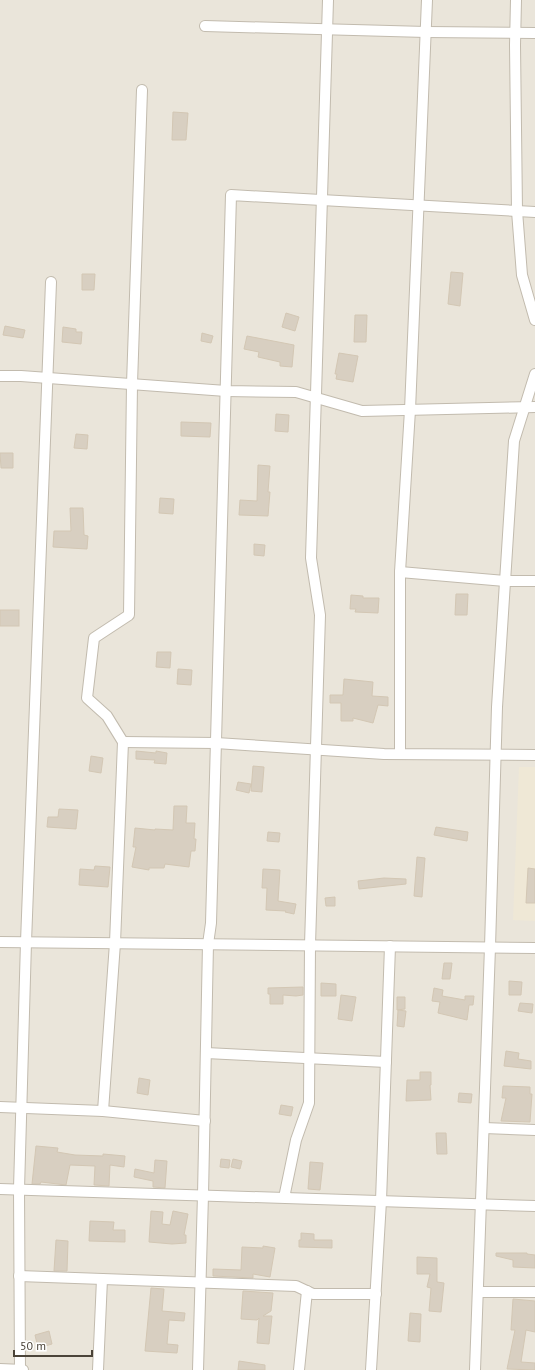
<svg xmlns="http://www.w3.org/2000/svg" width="535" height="1370" font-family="'PT Sans',sans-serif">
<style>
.residential{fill:#eae5da}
.education{fill:#efe8d6}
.building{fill:#d8cfc1;stroke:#d3c7b4}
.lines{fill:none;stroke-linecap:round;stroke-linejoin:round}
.minor-casing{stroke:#c2bbae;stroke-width:12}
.minor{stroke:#fff;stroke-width:10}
</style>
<rect width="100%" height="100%" fill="#f6f3ec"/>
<rect class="residential" x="0" y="0" width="535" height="1370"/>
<polygon class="education" points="519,767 535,767 535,921 513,920"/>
<g class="building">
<polygon points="173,112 188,113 186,140 172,140"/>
<polygon points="451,272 463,273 460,306 448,304"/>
<polygon points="82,274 95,274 94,290 82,290"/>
<polygon points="286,313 299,317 295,331 282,327"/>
<polygon points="355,315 367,315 366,342 354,342"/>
<polygon points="5,326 25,330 23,338 3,335"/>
<polygon points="63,327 76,329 76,332 82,332 81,344 62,342"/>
<polygon points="202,333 213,336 211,343 201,341"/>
<polygon points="247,336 294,345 292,367 280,366 280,362 258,357 259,352 244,349"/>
<polygon points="339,353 358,356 353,382 336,379 337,374 335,374"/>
<polygon points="276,414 289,415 288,432 275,431"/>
<polygon points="181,422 211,423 210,437 181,436"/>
<polygon points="76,434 88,435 87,449 74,448"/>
<polygon points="0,453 13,453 13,468 1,468"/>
<polygon points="258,465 270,466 268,492 270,492 268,516 239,515 240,500 257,501"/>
<polygon points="160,498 174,499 173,514 159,513"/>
<polygon points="70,508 83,508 84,535 88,536 87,549 53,547 54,531 71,531"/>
<polygon points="254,544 265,545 264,556 254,555"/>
<polygon points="456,594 468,594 467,615 455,615"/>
<polygon points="351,595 363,596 363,598 379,598 378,613 355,612 356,609 350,609"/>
<rect x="0" y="610" width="19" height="16"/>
<polygon points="157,652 171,652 170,668 156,667"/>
<polygon points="178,669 192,670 191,685 177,684"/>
<polygon points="344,679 373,682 372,696 388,697 388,706 378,705 373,723 353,718 353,721 341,721 341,703 330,703 330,695 343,695"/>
<polygon points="136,751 156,753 156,751 167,753 166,764 154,763 155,760 136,759"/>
<polygon points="91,756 103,758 101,773 89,771"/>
<polygon points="253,766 264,767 262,792 251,791"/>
<polygon points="238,782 251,784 249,793 236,790"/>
<polygon points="174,806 187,806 186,823 195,823 194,839 196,839 195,851 191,851 189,867 165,864 164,868 149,868 149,870 132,867 136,847 133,847 135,828 155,830 155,829 173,830"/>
<polygon points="59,809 78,810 76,829 47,827 48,817 58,817"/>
<polygon points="436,827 468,832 467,841 434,835"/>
<polygon points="268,832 280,833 279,842 267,841"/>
<polygon points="417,857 425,858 422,897 414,896"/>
<polygon points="95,866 110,867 108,887 79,885 80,869 94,870"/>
<polygon points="528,868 535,869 535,903 526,903"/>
<polygon points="263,869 280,870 278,901 296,904 294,914 285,912 286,911 266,910 267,888 262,888"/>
<polygon points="384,878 406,879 406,884 359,889 358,881"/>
<polygon points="335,897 335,906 326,906 325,898"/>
<polygon points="444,963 452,963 450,979 442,979"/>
<polygon points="509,981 522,982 521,995 509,995"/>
<polygon points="321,983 336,984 336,996 321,996"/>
<polygon points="303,987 303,995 296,996 283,995 283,1004 270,1004 270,994 268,994 268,988"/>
<polygon points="434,988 443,990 442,996 465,1000 465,996 474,996 473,1005 469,1005 467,1020 438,1013 440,1002 432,1001"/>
<polygon points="341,995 356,997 352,1021 338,1019"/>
<polygon points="397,997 405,997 405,1009 397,1010"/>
<polygon points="520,1003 533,1004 532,1013 518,1011"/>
<polygon points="398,1010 406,1011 404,1027 397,1026"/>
<polygon points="506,1051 519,1053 518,1059 531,1061 531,1069 504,1066"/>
<polygon points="420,1072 431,1072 431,1085 430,1085 431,1100 406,1101 407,1080 420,1080"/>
<polygon points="139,1078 150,1080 148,1095 137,1093"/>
<polygon points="503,1086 530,1087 530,1094 532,1094 530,1122 501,1121 506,1098 502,1098"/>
<polygon points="459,1093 472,1094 471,1103 458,1102"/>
<polygon points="281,1105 293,1107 291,1116 279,1114"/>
<polygon points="436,1133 446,1133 447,1154 437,1154"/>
<polygon points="36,1146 58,1148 57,1152 75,1155 103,1156 103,1154 125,1156 124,1167 110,1165 109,1186 94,1185 95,1166 70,1165 66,1185 41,1182 40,1184 32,1184"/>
<polygon points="221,1159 230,1160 229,1168 220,1167"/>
<polygon points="233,1159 242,1161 240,1169 231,1167"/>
<polygon points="155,1160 167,1161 165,1188 153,1187 153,1181 134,1177 135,1169 154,1173"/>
<polygon points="310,1162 323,1163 320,1190 308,1189"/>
<polygon points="151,1211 163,1212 162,1224 170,1225 173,1211 188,1214 184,1235 186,1235 186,1243 172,1244 149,1242"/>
<polygon points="90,1221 114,1222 113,1230 125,1230 125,1242 89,1241"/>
<polygon points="301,1233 314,1234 314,1240 332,1240 332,1248 299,1247 299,1240 301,1240"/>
<polygon points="56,1240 68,1241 67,1271 54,1271"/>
<polygon points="263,1246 275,1248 270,1277 253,1274 253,1278 213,1276 213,1269 241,1270 242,1247 263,1248"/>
<polygon points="496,1253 527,1253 527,1254 535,1255 535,1268 513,1267 513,1260 496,1256"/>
<polygon points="417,1257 437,1258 437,1282 444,1283 441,1312 429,1311 431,1288 427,1287 430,1274 417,1274"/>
<polygon points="151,1288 164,1289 162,1311 185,1313 184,1321 169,1320 167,1344 178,1345 177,1353 145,1351"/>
<polygon points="243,1291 273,1293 271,1311 263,1316 272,1316 269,1344 257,1343 259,1318 257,1320 241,1319"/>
<polygon points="513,1299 535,1301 535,1332 526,1330 521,1362 535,1363 535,1370 507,1369 515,1330 511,1330"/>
<polygon points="410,1313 421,1314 420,1342 408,1341"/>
<polygon points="49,1331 52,1344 38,1348 35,1335"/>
<polygon points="239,1361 265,1365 265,1370 238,1370"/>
</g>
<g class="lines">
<g class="minor-casing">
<g id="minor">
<polyline points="516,0 515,45 517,211 522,275 535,320"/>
<polyline points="205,26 426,32 535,33"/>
<polyline points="0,376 21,376 226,391 296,392 362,411 535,407"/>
<polyline points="400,572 505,581 535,581"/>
<polyline points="123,742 216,743 384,754 535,755"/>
<polyline points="400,754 400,572 410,410 427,0"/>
<polyline points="0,942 535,948"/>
<polyline points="206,1053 386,1062"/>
<polyline points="0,1107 103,1111 205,1121"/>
<polyline points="103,1111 115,943 123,742 107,716 87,698 94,638 129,615 132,384 142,90"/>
<polyline points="484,1128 535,1130"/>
<polyline points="0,1189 535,1206"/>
<polyline points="287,1198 285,1193 296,1140 309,1103 310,945 320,615 311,558 328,0"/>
<polyline points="19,1276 296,1286 313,1294 376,1294"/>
<polyline points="478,1292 535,1292"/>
<polyline points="0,1369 23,1370"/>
<polyline points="20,1370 19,1189 26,942 51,282"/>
<polyline points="98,1370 102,1279"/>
<polyline points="198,1370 203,1195 208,944 211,923 231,195 535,212"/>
<polyline points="299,1370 307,1291"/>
<polyline points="371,1370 381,1201 390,946"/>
<polyline points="475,1370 490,947 497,707 514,441 535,374"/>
</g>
</g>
<use href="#minor" class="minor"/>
</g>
<path d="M14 1350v6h78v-6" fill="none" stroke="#4b4439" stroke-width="2"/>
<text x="20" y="1350" font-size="12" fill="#4b4439" stroke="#ffffff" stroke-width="3" paint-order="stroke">50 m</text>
</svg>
